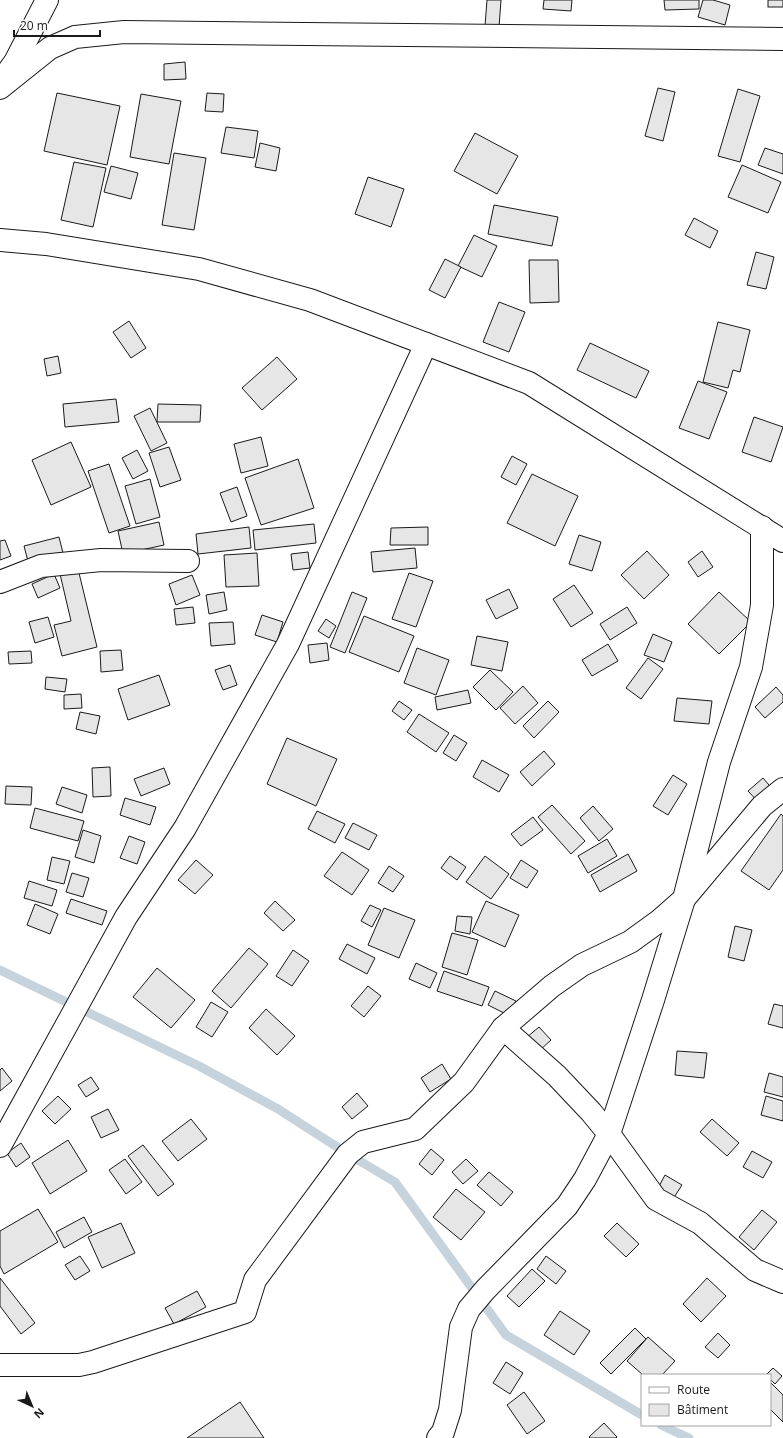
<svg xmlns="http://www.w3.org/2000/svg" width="783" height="1438" font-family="'Open Sans',sans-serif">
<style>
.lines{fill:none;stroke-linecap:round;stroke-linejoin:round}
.stream{stroke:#c6d2dc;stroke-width:9}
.building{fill:#e6e6e6;stroke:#1a1a1a}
.minor-casing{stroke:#1a1a1a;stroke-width:24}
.minor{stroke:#fff;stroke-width:22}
</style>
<rect width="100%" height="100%" fill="#fff"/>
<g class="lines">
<g class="stream">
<polyline points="0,970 199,1066 278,1109 348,1154 395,1182 506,1335 642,1415"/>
<polyline points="661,1425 689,1438"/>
</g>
</g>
<g class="building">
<polygon points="487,0 501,0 499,27 485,26"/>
<polygon points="544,0 572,0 571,11 543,9"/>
<polygon points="664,0 699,0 699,9 665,10"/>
<polygon points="703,0 713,0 730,5 725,25 698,17"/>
<rect x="768" y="0" width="15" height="7"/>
<polygon points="185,62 186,79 164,80 164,64"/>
<polygon points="658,88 675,92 663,141 645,136"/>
<polygon points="738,89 760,96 740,162 718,156"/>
<polygon points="57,93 120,106 107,165 44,151"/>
<polygon points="207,93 224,94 223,112 205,111"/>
<polygon points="141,94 181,101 169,164 130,157"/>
<polygon points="226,127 258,131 254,158 221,153"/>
<polygon points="475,133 518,156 497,194 454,171"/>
<polygon points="260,143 280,148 276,171 255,167"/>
<polygon points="765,148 783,154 783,174 758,165"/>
<polygon points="174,153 206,158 194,230 162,225"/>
<polygon points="74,162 106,168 93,227 61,220"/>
<polygon points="742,165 781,182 768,213 728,197"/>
<polygon points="111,166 138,173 131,199 104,192"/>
<polygon points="368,177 404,189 391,227 355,214"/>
<polygon points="494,205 558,217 552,246 488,234"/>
<polygon points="694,218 718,231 710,248 685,235"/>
<polygon points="474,235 497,246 482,277 458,266"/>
<polygon points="756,252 774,257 766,289 747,285"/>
<polygon points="445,259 461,267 445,298 429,290"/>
<polygon points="529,260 558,260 559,302 530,303"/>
<polygon points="499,302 525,312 509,352 483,342"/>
<polygon points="129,321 146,348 131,358 113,332"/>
<polygon points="718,322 750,330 740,372 733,370 728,388 703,382"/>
<polygon points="590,343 649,371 636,398 577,370"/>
<polygon points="58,356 61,373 47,376 44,359"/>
<polygon points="277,357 297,379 262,410 242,388"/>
<polygon points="698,381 727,392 709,439 679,428"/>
<polygon points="116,399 119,422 65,427 63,404"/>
<polygon points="158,404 201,405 200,422 157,422"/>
<polygon points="150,408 167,443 151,451 134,416"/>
<polygon points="754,417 783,427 771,462 742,452"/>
<polygon points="261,437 268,466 241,473 234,444"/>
<polygon points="71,442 91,487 51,505 32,460"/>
<polygon points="169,447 181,480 160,487 149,453"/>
<polygon points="137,450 148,471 133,479 122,458"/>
<polygon points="512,456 527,464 516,485 501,477"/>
<polygon points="298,459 314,508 261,525 245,478"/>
<polygon points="109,464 130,526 109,533 88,471"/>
<polygon points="532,474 578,496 555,546 507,523"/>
<polygon points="150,479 160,517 136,524 125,486"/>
<polygon points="237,487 247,516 231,522 220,493"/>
<polygon points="159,522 164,545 123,554 118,531"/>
<polygon points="314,524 316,543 255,550 253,530"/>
<polygon points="249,527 251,548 198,554 196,534"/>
<polygon points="428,527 428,545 390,545 391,528"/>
<polygon points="579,535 601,542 592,571 569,564"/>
<polygon points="59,537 64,557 29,565 24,546"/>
<polygon points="5,540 11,556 0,560 0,541"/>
<polygon points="415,548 417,568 373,572 371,552"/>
<polygon points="647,551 669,575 644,599 621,575"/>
<polygon points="702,551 713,567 698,577 688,562"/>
<polygon points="308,552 310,568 293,570 291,554"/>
<polygon points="257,553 259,586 226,587 224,555"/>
<polygon points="78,569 97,647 62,656 54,625 71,621 60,574"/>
<polygon points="409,573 433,581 416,627 392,619"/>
<polygon points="54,574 60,588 38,598 32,584"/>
<polygon points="192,575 200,595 176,605 169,584"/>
<polygon points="574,585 593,613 571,627 553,599"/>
<polygon points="509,589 518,608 496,619 486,600"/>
<polygon points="224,592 227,610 209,614 206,595"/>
<polygon points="352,592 367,598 345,653 330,647"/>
<polygon points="719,592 751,622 719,654 688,624"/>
<polygon points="193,607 195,623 176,625 174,609"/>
<polygon points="627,607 637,623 610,640 600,624"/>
<polygon points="262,615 283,622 277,642 255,635"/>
<polygon points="364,616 414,636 399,672 349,652"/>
<polygon points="48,617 54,637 35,643 29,622"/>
<polygon points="326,619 336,626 329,638 318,631"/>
<polygon points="233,622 235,644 211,646 209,623"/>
<polygon points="653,634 672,642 664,662 644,655"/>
<polygon points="477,636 508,642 502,671 471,665"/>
<polygon points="327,643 329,660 310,663 308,645"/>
<polygon points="608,644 618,661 592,676 582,660"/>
<polygon points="417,648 449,660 436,695 404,683"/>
<polygon points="121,650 123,670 101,672 100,651"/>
<polygon points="31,651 32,663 9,664 8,652"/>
<polygon points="648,658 663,669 641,699 626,688"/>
<polygon points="230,665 237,685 223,690 215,670"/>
<polygon points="490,670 513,692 496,710 473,687"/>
<polygon points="159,675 170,705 128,720 118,689"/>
<polygon points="46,677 67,679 65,692 45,689"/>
<polygon points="523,686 538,703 515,724 500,708"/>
<polygon points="776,687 783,695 783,702 765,718 755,707"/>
<polygon points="468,690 471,703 437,710 435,697"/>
<polygon points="81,694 82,708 64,709 64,695"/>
<polygon points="677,698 712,701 709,724 674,721"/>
<polygon points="399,701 412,710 404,720 392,711"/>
<polygon points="548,701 559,712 534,738 523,726"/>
<polygon points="80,712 100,716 96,734 76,729"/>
<polygon points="419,714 449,733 436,752 407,732"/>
<polygon points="454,735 467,743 456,761 443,753"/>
<polygon points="287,738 337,759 316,806 267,784"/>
<polygon points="544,751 555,764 532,786 520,772"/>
<polygon points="482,760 509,775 499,792 473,777"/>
<polygon points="110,767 111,796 93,797 92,768"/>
<polygon points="164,768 170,784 141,796 134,779"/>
<polygon points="673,775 687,784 668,815 653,806"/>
<polygon points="763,778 775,792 761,805 748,791"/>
<polygon points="6,786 32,787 31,805 5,804"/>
<polygon points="62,787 87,795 82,813 56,804"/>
<polygon points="125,798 156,807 150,825 120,815"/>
<polygon points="552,805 585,841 571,854 538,817"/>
<polygon points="593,806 613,829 599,841 580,818"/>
<polygon points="35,808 84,821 78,841 30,828"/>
<polygon points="317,811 345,824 335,843 308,829"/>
<polygon points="781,814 783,816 783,870 769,890 741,871"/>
<polygon points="533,817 543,830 521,846 511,834"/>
<polygon points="353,823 377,835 369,850 345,838"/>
<polygon points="83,830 101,836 94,863 75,857"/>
<polygon points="129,836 145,842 137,864 120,858"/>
<polygon points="607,839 617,856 588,873 578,856"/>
<polygon points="342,852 369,870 352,895 324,876"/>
<polygon points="628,854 637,871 600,892 591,875"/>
<polygon points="450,856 466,867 457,880 441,868"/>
<polygon points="485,856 509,874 491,899 466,882"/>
<polygon points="52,857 70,861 64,884 47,880"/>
<polygon points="196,860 213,875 195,894 178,880"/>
<polygon points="521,860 538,871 527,888 510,878"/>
<polygon points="389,866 404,876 393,892 378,883"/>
<polygon points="72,873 89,878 83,897 66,892"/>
<polygon points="29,881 57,890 52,906 24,898"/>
<polygon points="71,899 107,911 102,925 66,913"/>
<polygon points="275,901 295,920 283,931 264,913"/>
<polygon points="486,901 519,915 505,947 472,932"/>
<polygon points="35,904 58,914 50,934 27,925"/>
<polygon points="370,905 381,910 372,927 361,921"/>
<polygon points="384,908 415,920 399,958 368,945"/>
<polygon points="457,916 472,917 470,934 455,931"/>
<polygon points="735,926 752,930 744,961 728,957"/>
<polygon points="452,933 478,940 467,975 442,967"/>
<polygon points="347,944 375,958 367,974 339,959"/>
<polygon points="249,948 268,964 231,1008 212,991"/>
<polygon points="293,950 309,961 292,986 276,976"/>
<polygon points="416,963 437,973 430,988 409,979"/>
<polygon points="157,968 195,1000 171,1028 133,997"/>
<polygon points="444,971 489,987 482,1006 437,991"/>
<polygon points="368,986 381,996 364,1017 351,1006"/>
<polygon points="495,991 516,1001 508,1015 488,1005"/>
<polygon points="211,1002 228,1012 212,1037 196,1027"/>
<polygon points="774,1004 783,1006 783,1028 768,1024"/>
<polygon points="266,1009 295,1036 277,1055 249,1028"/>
<polygon points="539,1027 551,1040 538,1052 526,1038"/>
<polygon points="677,1051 707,1053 704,1078 675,1075"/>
<polygon points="442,1064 451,1079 430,1092 421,1078"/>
<polygon points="2,1068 12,1081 0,1091 0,1070"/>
<polygon points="769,1073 783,1077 783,1097 764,1092"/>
<polygon points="91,1077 99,1089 86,1097 78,1085"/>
<polygon points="357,1093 368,1106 352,1119 342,1107"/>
<polygon points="58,1096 71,1109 55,1124 42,1111"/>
<polygon points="766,1096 783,1101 783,1121 761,1115"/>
<polygon points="108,1109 119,1130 101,1138 91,1117"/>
<polygon points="191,1119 207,1139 178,1161 162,1141"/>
<polygon points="712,1119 739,1143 727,1156 700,1132"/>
<polygon points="68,1140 87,1171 50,1194 32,1163"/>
<polygon points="21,1143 30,1157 16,1167 7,1153"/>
<polygon points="143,1145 174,1184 158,1196 128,1156"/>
<polygon points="431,1149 444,1160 432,1175 419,1164"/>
<polygon points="752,1151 772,1162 763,1178 743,1167"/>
<polygon points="125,1159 142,1182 126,1194 109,1170"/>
<polygon points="466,1159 478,1171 463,1184 452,1172"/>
<polygon points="489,1172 513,1192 501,1206 477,1185"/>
<polygon points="665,1175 682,1185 673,1199 657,1190"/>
<polygon points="456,1189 485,1212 461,1240 433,1217"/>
<polygon points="38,1209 58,1242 4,1274 0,1266 0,1231"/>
<polygon points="762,1210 777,1222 754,1250 739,1237"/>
<polygon points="84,1217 92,1232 64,1248 56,1232"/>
<polygon points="121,1223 135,1253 102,1268 88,1237"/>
<polygon points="617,1223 639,1244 626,1257 604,1236"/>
<polygon points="80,1256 90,1271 75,1280 65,1265"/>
<polygon points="546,1256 566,1271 556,1284 537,1269"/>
<polygon points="532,1269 545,1281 519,1307 507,1296"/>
<polygon points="0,1278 35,1323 21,1334 0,1306"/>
<polygon points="707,1278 726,1296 701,1322 683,1304"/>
<polygon points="197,1291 206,1307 174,1324 165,1308"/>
<polygon points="560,1311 590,1331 574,1355 544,1335"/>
<polygon points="635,1328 646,1339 611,1374 600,1363"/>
<polygon points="718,1333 730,1345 718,1358 705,1347"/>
<polygon points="648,1337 675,1361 662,1375 643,1375 627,1361"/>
<polygon points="506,1362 523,1373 510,1394 493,1383"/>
<polygon points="773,1368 782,1376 775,1384 770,1379 770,1375 766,1375"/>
<polygon points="770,1382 783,1395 783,1422 770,1409"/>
<polygon points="524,1392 545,1421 527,1434 507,1405"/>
<polygon points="240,1402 264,1438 187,1438"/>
<polygon points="604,1423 617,1437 616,1438 590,1438 589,1437"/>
</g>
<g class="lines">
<g class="minor-casing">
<g id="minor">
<polyline points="5,76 15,62 47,0"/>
<polyline points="0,88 50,48 75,37 124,32 783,39"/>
<polyline points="0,240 46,244 199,269 310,300 529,383 783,541"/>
<polyline points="0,582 41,566 101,560 188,561"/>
<polyline points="503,1028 557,1076 591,1112 609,1134 656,1199 700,1223 755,1270 783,1282"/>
<polyline points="0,1146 126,917 185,828 288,644 426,344"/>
<polyline points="0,1365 79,1365 93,1362 245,1312 255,1280 348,1154 363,1142 415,1129 464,1082 503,1028 552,986 582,965 630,942 659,921 684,899 762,806 783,789"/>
<polyline points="438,1438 443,1432 450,1410 461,1327 469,1309 485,1290 567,1206 585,1179 609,1134 653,1000 684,899 719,762 751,667 762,605 762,527"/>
</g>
</g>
<use href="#minor" class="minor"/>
</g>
<rect x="641" y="1374" width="130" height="52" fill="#ffffff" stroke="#a3a3a3"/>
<rect x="649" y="1387" width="20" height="6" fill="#ffffff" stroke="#a3a3a3"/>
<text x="677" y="1394" font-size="12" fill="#1a1a1a">Route</text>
<rect x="649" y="1404" width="20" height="12" fill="#e6e6e6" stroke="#a3a3a3"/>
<text x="677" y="1414" font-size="12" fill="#1a1a1a">Bâtiment</text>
<g transform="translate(32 1406) rotate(136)" stroke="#ffffff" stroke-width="3" paint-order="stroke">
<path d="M0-3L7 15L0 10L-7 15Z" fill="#1a1a1a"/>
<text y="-6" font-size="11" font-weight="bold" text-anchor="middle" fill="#1a1a1a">N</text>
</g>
<path d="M14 30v6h86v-6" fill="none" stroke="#1a1a1a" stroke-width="2"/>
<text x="20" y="30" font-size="12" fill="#1a1a1a" stroke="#ffffff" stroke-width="3" paint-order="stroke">20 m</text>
</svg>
